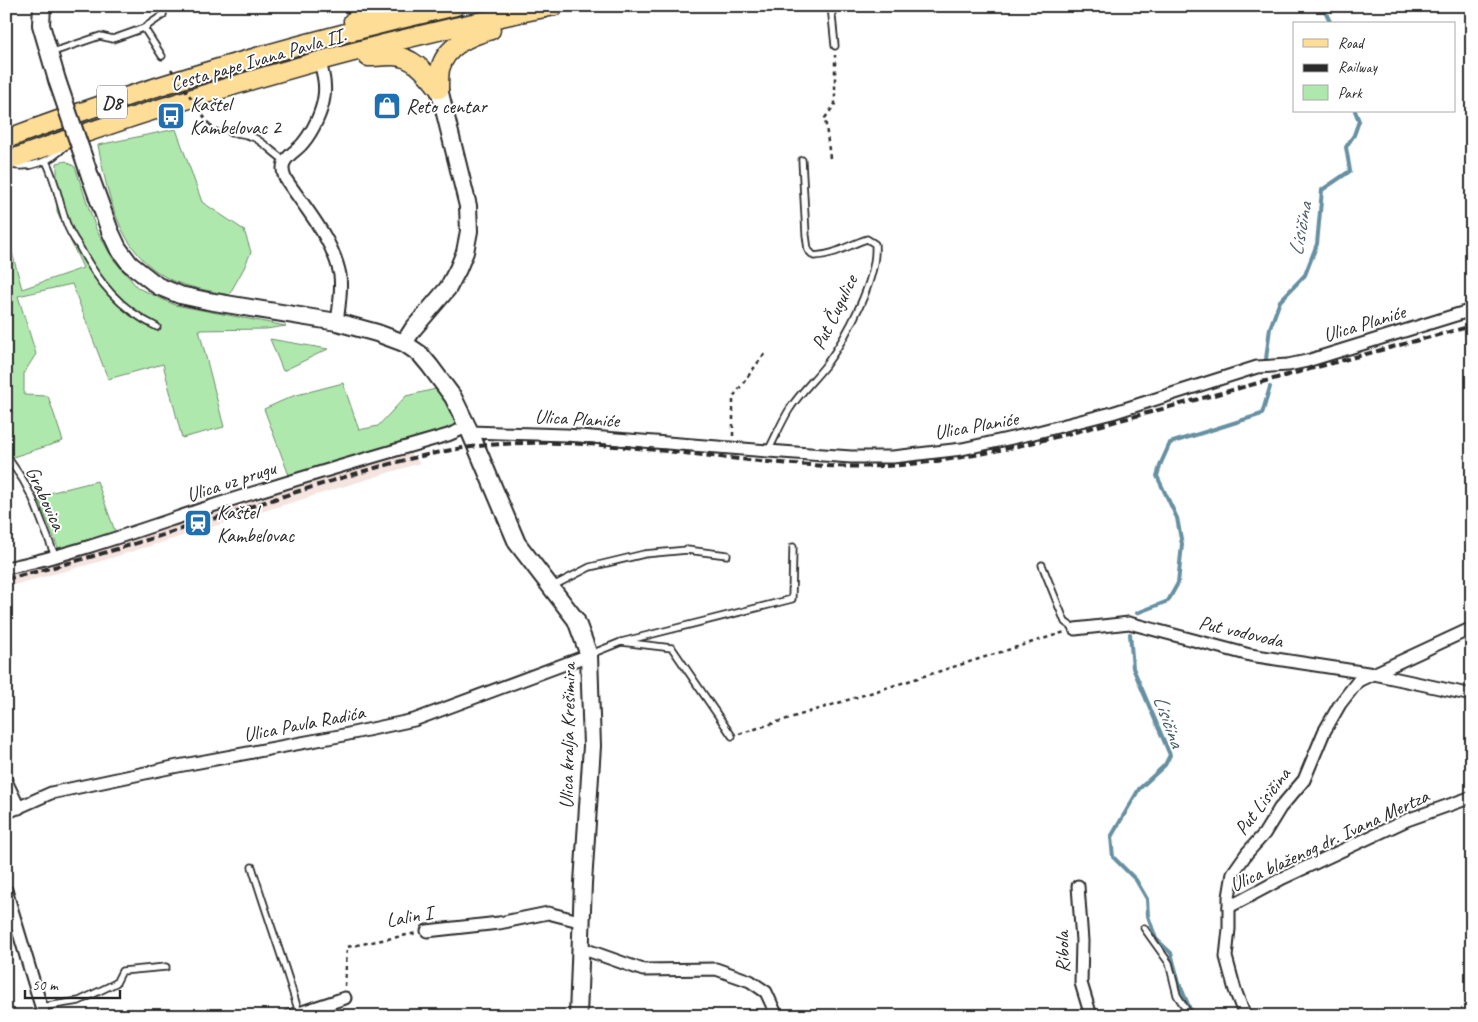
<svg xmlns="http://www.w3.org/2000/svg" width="1478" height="1022" font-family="Caveat,sans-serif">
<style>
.built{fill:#f5e4e0}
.green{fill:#afe8ac;stroke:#6d8a6c}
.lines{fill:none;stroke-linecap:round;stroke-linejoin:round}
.stream{stroke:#6690a1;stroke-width:4}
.lane-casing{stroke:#2b2b2b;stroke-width:9}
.street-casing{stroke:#2b2b2b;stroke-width:15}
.secondary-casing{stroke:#2b2b2b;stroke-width:20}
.primary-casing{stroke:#2b2b2b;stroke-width:21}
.path{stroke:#2b2b2b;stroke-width:2.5;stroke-dasharray:4 4;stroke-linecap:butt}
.lane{stroke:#fff;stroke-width:5.5}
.street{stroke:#fff;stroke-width:11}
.secondary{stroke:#fff;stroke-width:16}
.primary{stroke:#fedd96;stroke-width:18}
.rail{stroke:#2b2b2b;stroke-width:4;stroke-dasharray:8 4;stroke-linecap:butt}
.secondary-bridge-casing{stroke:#2b2b2b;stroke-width:20;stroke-linecap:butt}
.path-bridge{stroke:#2b2b2b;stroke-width:2.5;stroke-dasharray:4 4;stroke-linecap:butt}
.secondary-bridge{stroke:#fff;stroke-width:16}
.labels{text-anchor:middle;stroke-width:4;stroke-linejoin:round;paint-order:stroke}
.shield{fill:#fff;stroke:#6b6b6b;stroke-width:1}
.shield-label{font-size:19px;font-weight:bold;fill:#2b2b2b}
.street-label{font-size:20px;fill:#2b2b2b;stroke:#fff}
.poi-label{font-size:20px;fill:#2b2b2b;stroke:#fff;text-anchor:start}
.water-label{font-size:21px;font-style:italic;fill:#495d66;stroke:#fff}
</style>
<rect width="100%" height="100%" fill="#fff"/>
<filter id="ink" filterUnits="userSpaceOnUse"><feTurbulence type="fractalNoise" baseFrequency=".02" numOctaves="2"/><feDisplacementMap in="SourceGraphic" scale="10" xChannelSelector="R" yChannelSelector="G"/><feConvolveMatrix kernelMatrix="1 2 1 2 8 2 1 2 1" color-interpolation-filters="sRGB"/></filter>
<g filter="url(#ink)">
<polygon class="built" points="405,449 420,463 98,562 6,587 6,572"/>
<g class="green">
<path d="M176,129L202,202L244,230L251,252L244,268L229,295C212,291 184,287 169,279C118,252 108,196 98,145Z"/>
<polygon points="66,161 75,167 96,229 113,259 138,288 175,305 286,326 266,329 199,330 224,427 182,438 163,364 108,379 72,284 18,296 36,354 24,373 24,395 48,396 63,441 13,457 6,446 6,395 9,392 6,384 6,230 22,289 83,268 57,211 57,163"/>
<polygon points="270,339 328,349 283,371"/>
<polygon points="343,383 359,430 378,426 406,396 440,388 457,423 456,426 290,478 264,409 293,396"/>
<polygon points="97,481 116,534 59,550 37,496"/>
</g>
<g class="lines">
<g class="stream">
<polyline points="1323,6 1331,24"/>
<polyline points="1266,359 1270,328 1280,301 1305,275 1317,244 1322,190 1350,171 1346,147 1354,135 1359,121 1355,111"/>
<polyline points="1137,613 1168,601 1178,583 1182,544 1177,518 1157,476 1161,463 1170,443 1262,414 1270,387"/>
<polyline points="1130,634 1133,668 1170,755 1165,765 1139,789 1111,837 1113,857 1136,880 1147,899 1148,916 1156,939 1171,953 1179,983 1190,1009 1197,1016"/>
</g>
<g class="lane-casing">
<g id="lane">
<polyline points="831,6 835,46"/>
<polyline points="144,28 162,56"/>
<polyline points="50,53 100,36 113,39 144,28 163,15 164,6"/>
<path d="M231,133C258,133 264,146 285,161"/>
<path d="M46,161C56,181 59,202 66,222C69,231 74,239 79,246C98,282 120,309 157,327"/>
<path d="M11,165C31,169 52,161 65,146"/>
<path d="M768,451C775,438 781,423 789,410C799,394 813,381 825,366C846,338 878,279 875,244L867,239C848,245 836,255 814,256L808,250L806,235L802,160"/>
<polyline points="6,455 23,480 33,499 55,556"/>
<polyline points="1042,565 1065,622 1075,629"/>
<polyline points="553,586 590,567 644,554 687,550 727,555"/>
<polyline points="621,642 792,599 793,547"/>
<polyline points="591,654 621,642 672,648 732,736"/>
<path d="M252,867C267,916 285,964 299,1013"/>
<polyline points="1144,928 1169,963 1177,995 1190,1016"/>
<polyline points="41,1007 79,1001 116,983 122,971 166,967"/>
</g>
</g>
<g class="street-casing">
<g id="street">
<path d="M320,62C323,74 326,85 324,97C322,112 313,131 303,143C298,150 288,154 284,163C282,168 283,173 285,178C305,208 333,239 340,275C342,291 339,307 337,322"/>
<polyline points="470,432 566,435 768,451 851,457 893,457 962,449 1030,434 1112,413 1257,367 1288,365 1307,361 1472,310"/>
<path d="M6,568C75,554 142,529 209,507C288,481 368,458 448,435L467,427"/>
<polyline points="1075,629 1129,623 1250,655 1374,674 1472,695"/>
<polyline points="6,781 19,808"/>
<polyline points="6,813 51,793 178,766 339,736 414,720 589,655"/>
<polyline points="1078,886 1082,941 1081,983 1091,1016"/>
<polyline points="6,890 44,1016"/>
<polyline points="1229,907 1283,878 1407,820 1472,797"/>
<polyline points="427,931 499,923 548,913 583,922"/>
<polyline points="581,948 643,970 716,969 750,981 766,992 777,1016"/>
<polyline points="290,1016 345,998"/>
<polyline points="1245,1016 1235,990 1226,957 1229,929 1229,897 1233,873 1247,853 1264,834 1280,808 1304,780 1324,732 1340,704 1358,681 1472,628"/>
</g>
</g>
<g class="secondary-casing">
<g id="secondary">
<polyline points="42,6 41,25 57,80"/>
<polyline points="90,176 110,231 118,248 130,264 158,286 180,295 208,301 337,322 377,333 404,343 420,354 430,366 453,397 470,432 517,543 576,620 589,655 592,746 583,883 578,1016"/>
<polyline points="404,343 413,329 448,288 458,269 465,252 469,231 468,206 439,89"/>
</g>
</g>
<g class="primary-casing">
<g id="primary">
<polyline points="353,21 382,11 389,6"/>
<path d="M368,57C377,57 384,56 392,56C414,56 427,74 439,89"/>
<path d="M439,89C439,83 439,76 440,69C446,46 469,36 491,30"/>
<path d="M6,139C152,84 304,41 456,6"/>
<path d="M6,161C184,96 369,42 555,6"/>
</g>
</g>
<g class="path">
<polyline points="209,124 217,129 222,131"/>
<polyline points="830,158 825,118 835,104 835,55"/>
<polyline points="733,436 733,397 765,353"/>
<polyline points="739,734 1065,632"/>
<polyline points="345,986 347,947 417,933"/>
</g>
<use href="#lane" class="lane"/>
<use href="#street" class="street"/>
<use href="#secondary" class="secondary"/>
<use href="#primary" class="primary"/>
<path class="rail" d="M6,579C104,556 199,523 296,492C351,475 406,457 463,448C601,428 745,472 885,466C976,461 1063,435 1151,412C1258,383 1365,354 1472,326"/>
<g class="secondary-bridge-casing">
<polyline id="secondary-bridge" points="57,80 90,176"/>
</g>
<polyline class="path-bridge" points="171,69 209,124"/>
<use href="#secondary-bridge" class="secondary-bridge"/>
</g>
</g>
<defs>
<g id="shop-square" transform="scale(1.4375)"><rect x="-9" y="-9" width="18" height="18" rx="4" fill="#1f6fb2" stroke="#fff"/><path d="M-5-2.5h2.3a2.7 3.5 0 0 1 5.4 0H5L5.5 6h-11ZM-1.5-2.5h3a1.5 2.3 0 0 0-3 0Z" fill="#fff"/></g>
<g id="bus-square" transform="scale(1.4375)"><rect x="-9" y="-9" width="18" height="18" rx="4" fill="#1f6fb2" stroke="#fff"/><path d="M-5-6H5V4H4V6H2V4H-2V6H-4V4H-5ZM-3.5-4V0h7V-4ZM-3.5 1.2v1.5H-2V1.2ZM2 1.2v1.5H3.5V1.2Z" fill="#fff"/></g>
<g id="station-square" transform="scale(1.4375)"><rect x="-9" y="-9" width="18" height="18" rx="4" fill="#1f6fb2" stroke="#fff"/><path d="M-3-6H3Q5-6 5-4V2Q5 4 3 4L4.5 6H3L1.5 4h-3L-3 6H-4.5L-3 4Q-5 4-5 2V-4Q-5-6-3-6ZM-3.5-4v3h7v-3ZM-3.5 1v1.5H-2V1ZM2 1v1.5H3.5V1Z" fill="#fff"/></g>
</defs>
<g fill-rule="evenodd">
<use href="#shop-square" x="387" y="106"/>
<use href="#bus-square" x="171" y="116"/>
<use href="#station-square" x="198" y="523"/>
</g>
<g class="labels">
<rect class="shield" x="97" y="85.5" width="30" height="33" rx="4"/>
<g class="shield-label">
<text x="112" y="109">D8</text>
</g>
<g class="street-label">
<text transform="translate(258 59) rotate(-16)" y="7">Cesta pape Ivana Pavla II.</text>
<text transform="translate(834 312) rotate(-64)" y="7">Put Čugulice</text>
<text transform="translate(1364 323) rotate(-17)" y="7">Ulica Planiće</text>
<text transform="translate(577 418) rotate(3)" y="7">Ulica Planiće</text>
<text transform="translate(976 425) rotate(-10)" y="7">Ulica Planiće</text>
<text transform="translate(231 481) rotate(-18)" y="7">Ulica uz prugu</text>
<text transform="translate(46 498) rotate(65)" y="7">Grabovica</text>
<text transform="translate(1241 631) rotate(13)" y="7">Put vodovoda</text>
<text transform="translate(304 723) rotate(-11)" y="7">Ulica Pavla Radića</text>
<text transform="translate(567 736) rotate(-89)" y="7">Ulica kralja Krešimira</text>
<text transform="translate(1262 801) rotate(-53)" y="7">Put Lisičina</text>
<text transform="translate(1329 840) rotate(-25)" y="7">Ulica blaženog dr. Ivana Mertza</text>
<text transform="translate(409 916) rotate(-10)" y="7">Lalin I</text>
<text transform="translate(1062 952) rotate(-91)" y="7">Ribola</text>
</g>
<g class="poi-label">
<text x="190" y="111">Kaštel<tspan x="190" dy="23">Kambelovac 2</tspan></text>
<text x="406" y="113">Reto centar</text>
<text x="217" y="519">Kaštel<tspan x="217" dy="23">Kambelovac</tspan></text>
</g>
<g class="water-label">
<text transform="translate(1300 229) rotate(-79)" y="7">Lisičina</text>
<text transform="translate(1169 721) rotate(70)" y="7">Lisičina</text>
</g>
</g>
<rect width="1478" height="1022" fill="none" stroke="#fff" stroke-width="25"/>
<rect x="12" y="12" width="1453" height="997" fill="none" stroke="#2b2b2b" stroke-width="2" filter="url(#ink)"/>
<rect x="1293" y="22" width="162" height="90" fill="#ffffff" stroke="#aaaaaa"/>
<rect x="1303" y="39" width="25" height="8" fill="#fedd96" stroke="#aaaaaa"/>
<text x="1338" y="48" font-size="15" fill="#2b2b2b">Road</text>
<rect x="1303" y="64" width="25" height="8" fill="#2b2b2b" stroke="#aaaaaa"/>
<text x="1338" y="72" font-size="15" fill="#2b2b2b">Railway</text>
<rect x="1303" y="85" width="25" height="15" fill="#afe8ac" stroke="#aaaaaa"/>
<text x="1338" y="98" font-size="15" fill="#2b2b2b">Park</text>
<path d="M25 990v8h95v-8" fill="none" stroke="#2b2b2b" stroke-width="2.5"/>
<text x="32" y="990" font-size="15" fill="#2b2b2b" stroke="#ffffff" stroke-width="4" paint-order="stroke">50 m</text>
</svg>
